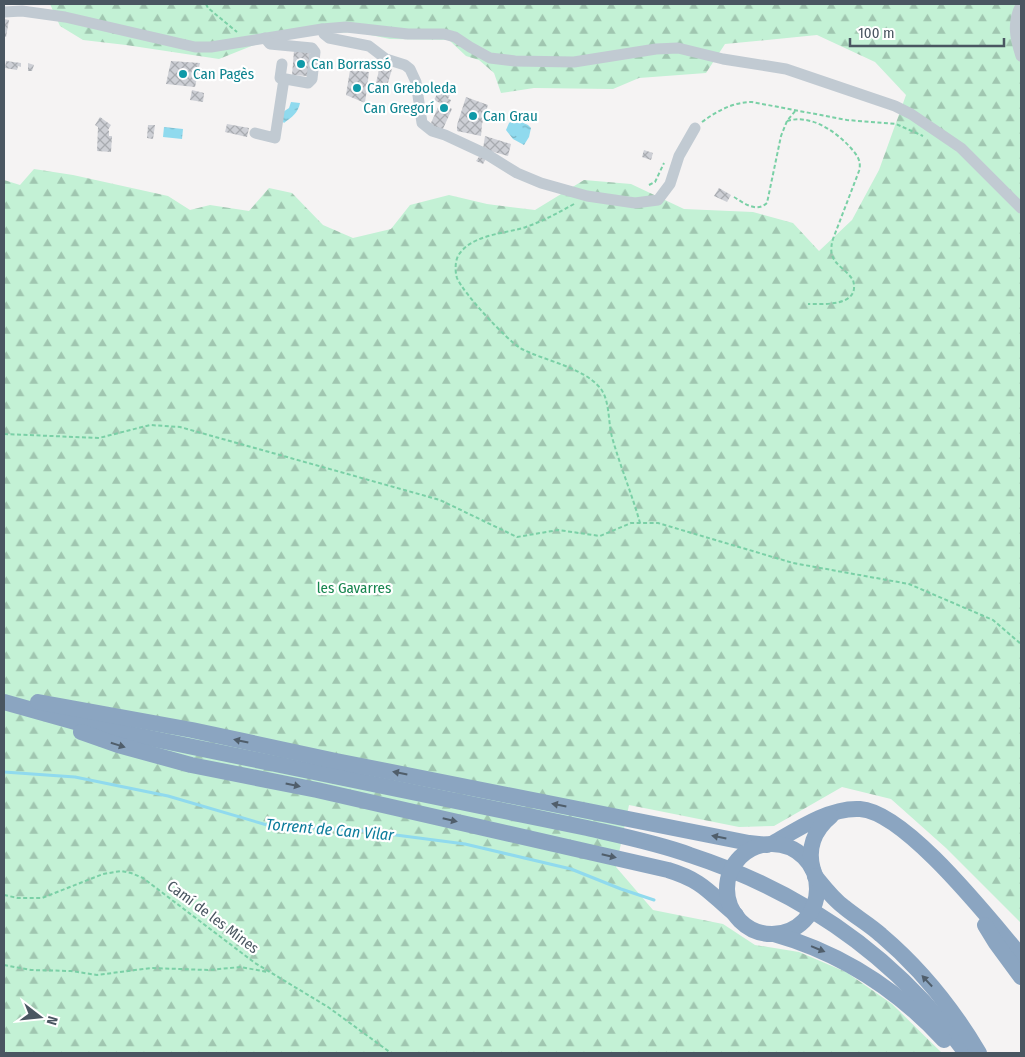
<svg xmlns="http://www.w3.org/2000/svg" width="1025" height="1057" font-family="'Fira Sans Condensed',sans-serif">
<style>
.forest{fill:url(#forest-firs)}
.water{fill:url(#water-ripples)}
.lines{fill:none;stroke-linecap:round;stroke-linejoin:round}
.stream{stroke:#90daee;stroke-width:3}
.building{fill:url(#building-cross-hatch)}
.path{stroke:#7ad0a6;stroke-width:2;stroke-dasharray:4 2.5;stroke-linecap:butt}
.minor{stroke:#c1cad2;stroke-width:11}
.highway{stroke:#8ba5c1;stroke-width:16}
.oneway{fill:#505e6b}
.culture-dot{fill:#0f9aa8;stroke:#fff;stroke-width:2}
.labels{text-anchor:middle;stroke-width:4.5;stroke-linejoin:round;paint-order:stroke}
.culture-label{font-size:15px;fill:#0d838f;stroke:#fff;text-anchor:start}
.park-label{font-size:15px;fill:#17864f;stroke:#fff}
.street-label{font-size:15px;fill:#4a5661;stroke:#fff}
.water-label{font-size:16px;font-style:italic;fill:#0c7c9b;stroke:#fff}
</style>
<defs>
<pattern id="forest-firs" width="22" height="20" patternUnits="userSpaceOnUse" patternTransform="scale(1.25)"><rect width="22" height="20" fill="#c3f1d5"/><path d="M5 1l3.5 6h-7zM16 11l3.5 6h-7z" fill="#a0c6b0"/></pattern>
<pattern id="water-ripples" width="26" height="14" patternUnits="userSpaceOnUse" patternTransform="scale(1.25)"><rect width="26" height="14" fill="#90daee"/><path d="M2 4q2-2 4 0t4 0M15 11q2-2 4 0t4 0" fill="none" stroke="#78b4c4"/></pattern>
<pattern id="building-cross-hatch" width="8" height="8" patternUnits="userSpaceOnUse" patternTransform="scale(1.25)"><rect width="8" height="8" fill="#cdcfd5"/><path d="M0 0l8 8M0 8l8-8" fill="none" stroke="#a8abb0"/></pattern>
</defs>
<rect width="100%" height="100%" fill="#f5f3f3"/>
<polygon class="forest" points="50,4 1021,4 1021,923 946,848 891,799 842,787 774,826 739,827 629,805 616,867 653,910 723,924 755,945 799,952 846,972 892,1004 942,1053 4,1053 4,180 20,185 34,169 73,175 168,196 190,210 210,205 249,211 269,188 292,193 323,225 353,238 391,229 410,205 449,195 487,204 535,210 584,180 631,184 684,209 753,212 793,223 819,251 852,220 879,170 906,95 875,62 817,35 725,44 706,73 639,78 613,89 534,88 501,93 494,73 479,60 466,56 449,40 390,39 356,32 311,34 254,45 219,59 126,45 83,40 60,26"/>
<g class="water">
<path d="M291,102L300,103C298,113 292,117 284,123L282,121L283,112L289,108Z"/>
<polygon points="515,119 528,125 531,128 529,137 524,145 513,139 506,130 509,123"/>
<polygon points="164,127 183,129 182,139 163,137"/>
</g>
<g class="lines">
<polyline class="stream" points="4,772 75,777 168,796 267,825 365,831 465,844 571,869 621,889 654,900"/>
</g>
<g class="building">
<polygon points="4,19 9,20 6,37 4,36"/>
<polygon points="294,51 310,52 308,76 292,75"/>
<polygon points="6,61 21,63 21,67 18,66 17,70 5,68"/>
<polygon points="171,61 200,63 195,87 166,84"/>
<polygon points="28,63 34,65 32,71 28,71"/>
<polygon points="380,66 392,69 387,86 376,83"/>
<polygon points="350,70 369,72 365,103 346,95"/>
<polygon points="444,85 452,88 449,97 448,99 451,100 448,107 452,109 442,131 430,125 440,103 434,100 437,94 439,95"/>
<polygon points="192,90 204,93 203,102 190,100"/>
<polygon points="466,97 488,105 482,124 481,136 457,131 457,125"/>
<polygon points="100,117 111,125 108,130 109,131 109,136 112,136 111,152 97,151 98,127 95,125"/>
<polygon points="227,124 249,128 247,137 225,132"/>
<polygon points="148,125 155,125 153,139 147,138"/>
<polygon points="485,136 511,144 508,156 483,149"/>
<polygon points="644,150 653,153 651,160 642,157"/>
<polygon points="481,154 487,157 483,164 476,161"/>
<polygon points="719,188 731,195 727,202 714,196"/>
</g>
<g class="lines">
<g class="path">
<polyline points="206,4 208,8 237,32"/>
<path d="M787,121C810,114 834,130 850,147C856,154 862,160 859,171L833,239C826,263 842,264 853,280C861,307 823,304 808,304"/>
<path d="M702,122C717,111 733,102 752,102L847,120L896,124L923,136"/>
<polyline points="649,185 655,182 664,163"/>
<path d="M734,197C744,203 756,213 767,203L781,136L787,121L796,110"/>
<path d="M574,204C558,213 543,221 526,227C505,234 471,234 458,256C455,262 455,272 457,278C463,293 506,339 520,348C544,361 584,367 601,389C610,402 608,422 612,437C620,466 632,494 640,523"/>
<polyline points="4,434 99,438 150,425 180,427 440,500 517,537 558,530 600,536 631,523 658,523 793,563 909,584 993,620 1021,644"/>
<polyline points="4,895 18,898 42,898 103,874 121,871 131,873 143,878 255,963 328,1007 391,1053"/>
<polyline points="4,965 31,970 71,971 97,975 151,968 208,970 241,967 267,972"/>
</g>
<g class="minor">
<path d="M1021,5C1012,22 1015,38 1021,56"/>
<polyline points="4,12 22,11 65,17 195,47 211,47 322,29 346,27 408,34 444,34 455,37 470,47 490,58 515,61 574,62 656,49 678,48 723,59 786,69 895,106 911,114 961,148 1021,208"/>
<polyline points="322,29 324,34 329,38 369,46 386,59 405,65 410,69 416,82 422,123 432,131 445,135 488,155 517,173 541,183 587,196 635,203 658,200 670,184 679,156 695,128"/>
<polyline points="265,38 270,44 312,48 315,52 312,79 308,83 280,78 282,64"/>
<polyline points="255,133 275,138 284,79"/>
</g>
<g class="highway">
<path d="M4,702L86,725L587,828C622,836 657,843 690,855C803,892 896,957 966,1053"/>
<polyline points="38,702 192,730 336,761 749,843 767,845"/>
<path d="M81,732L118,745L191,765L317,790L668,870C704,881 709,893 736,915"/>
<path d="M772,844C796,830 830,807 860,809C906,812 990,920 1021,956"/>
<circle cx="772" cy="889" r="45"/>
<path d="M813,870C807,849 814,830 831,816"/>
<path d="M815,876C824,887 833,899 844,907C856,917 870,925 881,935C920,968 953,1009 979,1053"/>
<polyline points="985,925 996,943 1021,977"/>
<path d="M774,934C841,953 896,988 944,1040"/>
</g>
</g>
<defs><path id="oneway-solid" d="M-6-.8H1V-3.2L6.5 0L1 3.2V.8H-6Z" transform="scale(1.25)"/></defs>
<g class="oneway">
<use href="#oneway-solid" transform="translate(241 741) rotate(-168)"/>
<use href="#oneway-solid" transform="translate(118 745) rotate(17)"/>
<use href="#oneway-solid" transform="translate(400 773) rotate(-169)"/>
<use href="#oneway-solid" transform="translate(293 785) rotate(12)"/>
<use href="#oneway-solid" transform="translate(559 805) rotate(-169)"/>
<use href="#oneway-solid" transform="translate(450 820) rotate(13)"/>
<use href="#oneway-solid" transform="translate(719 837) rotate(-169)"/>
<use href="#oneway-solid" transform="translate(609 856) rotate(13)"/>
<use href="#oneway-solid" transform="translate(818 949) rotate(22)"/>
<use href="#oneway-solid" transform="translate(927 981) rotate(-133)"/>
</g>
<g class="culture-dot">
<circle cx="301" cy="64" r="5"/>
<circle cx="183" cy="74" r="5"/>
<circle cx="357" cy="88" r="5"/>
<circle cx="444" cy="108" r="5"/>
<circle cx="473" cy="116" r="5"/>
</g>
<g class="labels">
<g class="culture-label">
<text x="311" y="69">Can Borrassó</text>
<text x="193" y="79">Can Pagès</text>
<text x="367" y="93">Can Greboleda</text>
<text x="434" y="113" text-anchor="end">Can Gregorí</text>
<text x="483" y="121">Can Grau</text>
</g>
<g class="park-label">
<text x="354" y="593">les Gavarres</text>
</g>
<g class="street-label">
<text transform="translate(213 917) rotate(37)" y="5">Camí de les Mines</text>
</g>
<g class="water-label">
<text transform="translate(330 829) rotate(5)" y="6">Torrent de Can Vilar</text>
</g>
</g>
<rect width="1025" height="1057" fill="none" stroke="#4a5661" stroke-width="10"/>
<g transform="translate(40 1017) rotate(106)" stroke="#ffffff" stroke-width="4" paint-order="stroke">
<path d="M0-4L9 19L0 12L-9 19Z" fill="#4a5661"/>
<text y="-8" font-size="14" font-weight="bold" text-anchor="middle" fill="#4a5661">N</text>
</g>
<path d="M850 38v8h154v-8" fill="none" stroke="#4a5661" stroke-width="2.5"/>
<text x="858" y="38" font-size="15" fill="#4a5661" stroke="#ffffff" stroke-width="4" paint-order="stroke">100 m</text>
</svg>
